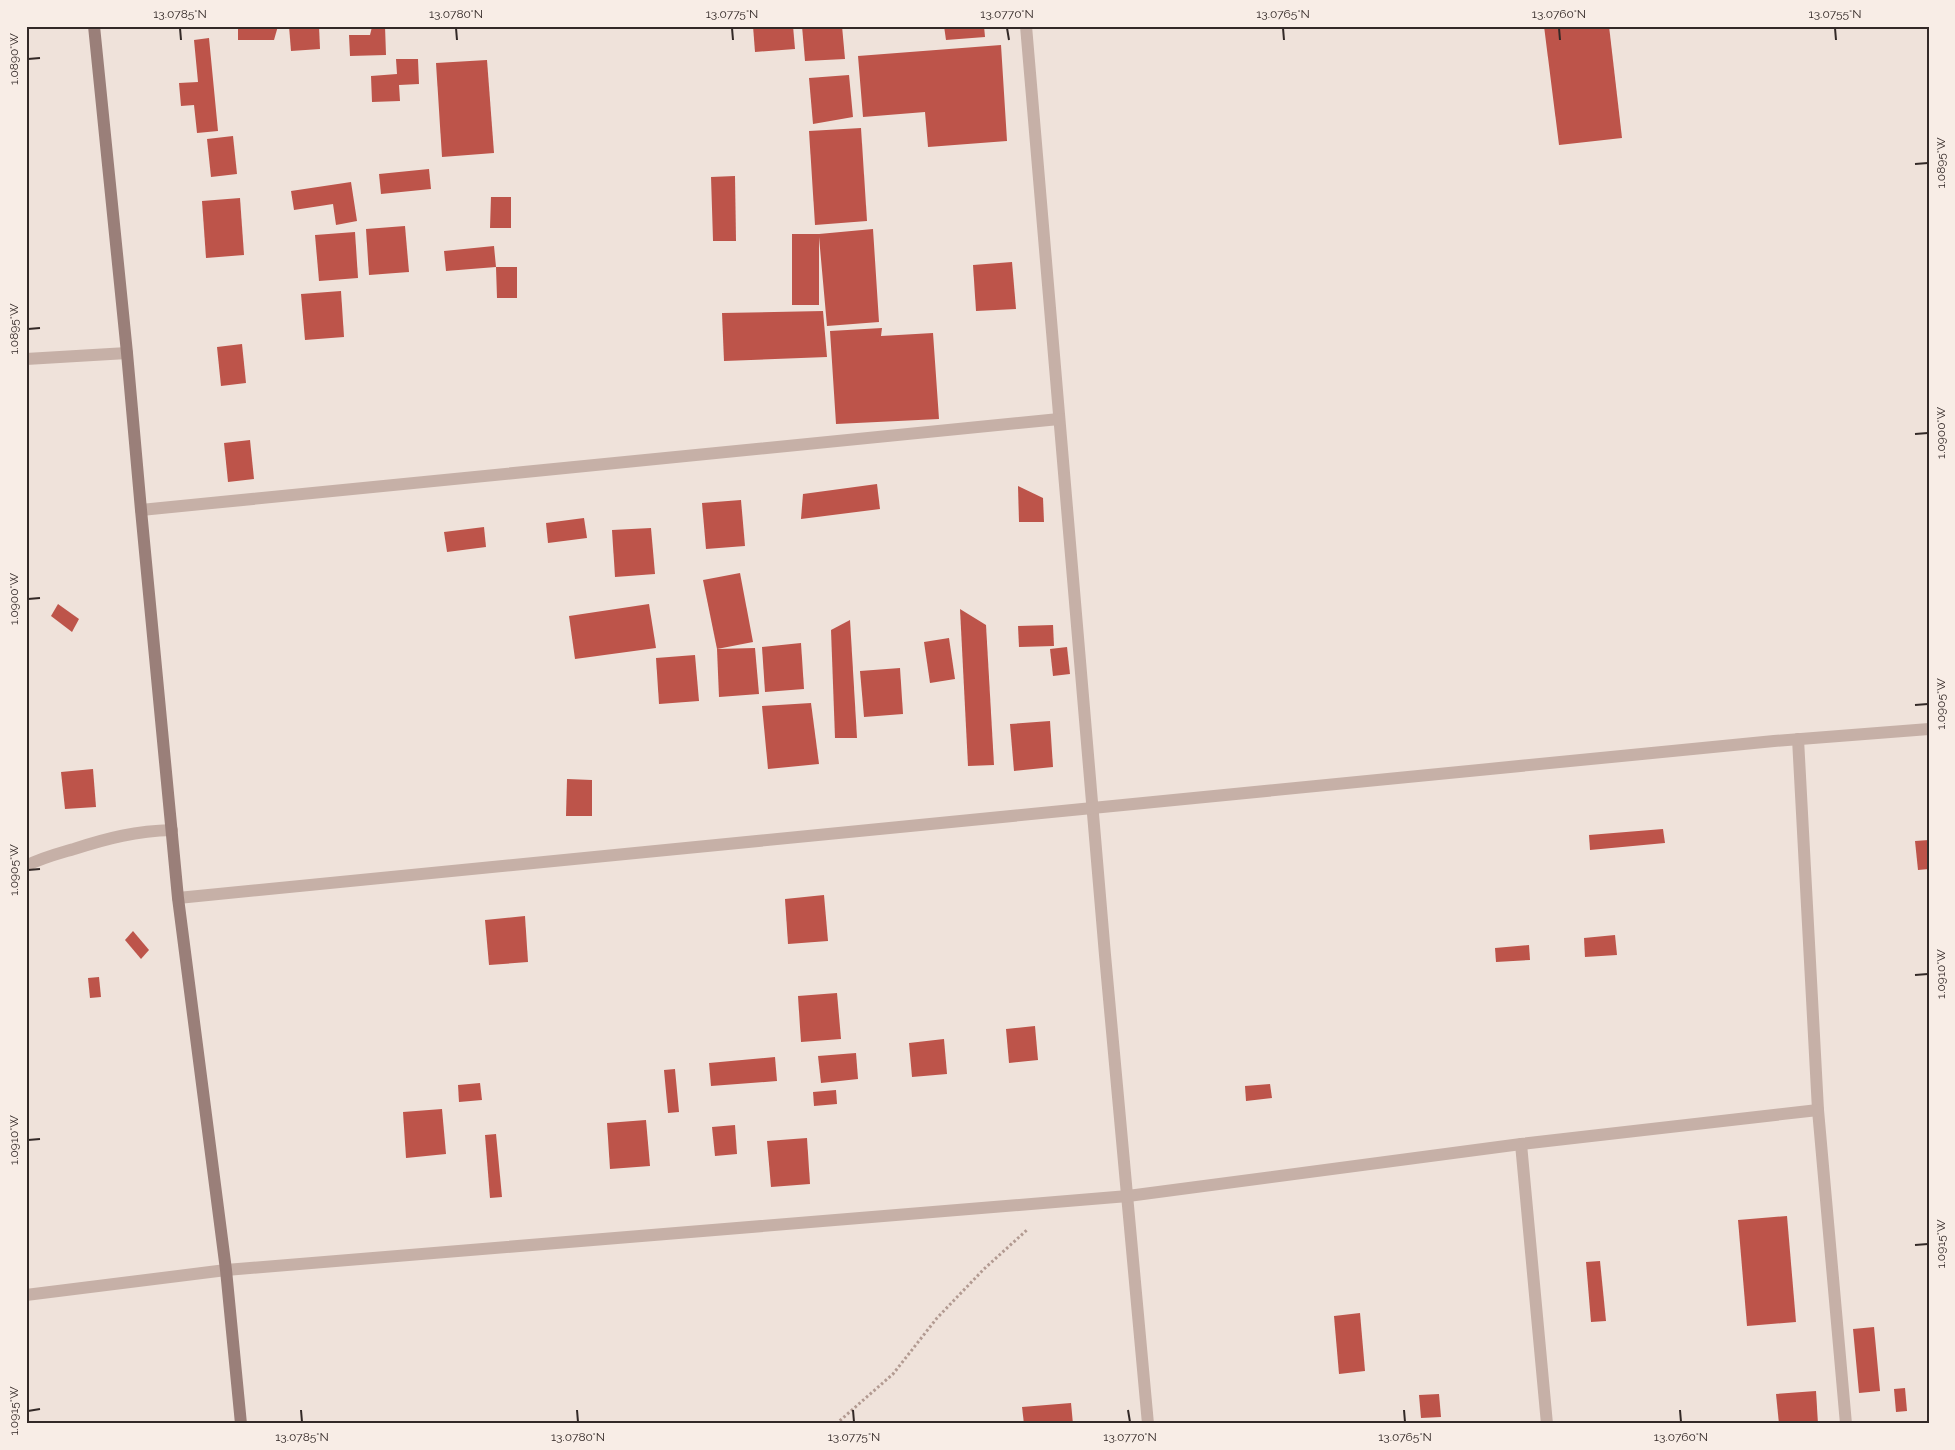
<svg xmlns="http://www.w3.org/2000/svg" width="1955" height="1450" font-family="Raleway,sans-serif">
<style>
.building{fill:#bd544a}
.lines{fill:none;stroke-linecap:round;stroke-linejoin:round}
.path{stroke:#b29a91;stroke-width:3;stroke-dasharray:2.5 2.5;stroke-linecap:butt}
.street{stroke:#c6b0a7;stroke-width:12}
.secondary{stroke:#9a7f79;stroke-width:12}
.ticks{fill:none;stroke:#332927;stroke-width:2}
.neatline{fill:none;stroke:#332927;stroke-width:2}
.ticks-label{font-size:12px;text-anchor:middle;fill:#332927}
</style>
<rect width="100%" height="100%" fill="#efe2da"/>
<g class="building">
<polygon points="238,26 278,26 274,40 238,40"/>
<polygon points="289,26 319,26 320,49 291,51"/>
<polygon points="385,26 386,55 350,56 349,35 370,35 372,27"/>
<polygon points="753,26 793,26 795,49 755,52"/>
<polygon points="802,26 842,26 845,59 805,61"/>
<polygon points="944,26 984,26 985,37 946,40"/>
<polygon points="1544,26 1609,26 1622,138 1559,145"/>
<polygon points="209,38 218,131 197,133 194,105 181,106 179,83 198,82 194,40"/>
<polygon points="1001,45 1007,141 928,147 925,112 863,117 858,56"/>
<polygon points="396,59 418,59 419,84 399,85 400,101 372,102 371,76 397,74"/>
<polygon points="487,60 494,153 442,157 436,63"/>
<polygon points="849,75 853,117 813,124 809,78"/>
<polygon points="861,128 867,221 815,225 809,131"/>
<polygon points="233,136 237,174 211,177 207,139"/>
<polygon points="429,169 431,189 381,194 379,174"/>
<polygon points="735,176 736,241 713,241 711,177"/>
<polygon points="351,182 357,221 336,225 333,204 294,210 291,191"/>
<polygon points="491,197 511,197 511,228 490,228"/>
<polygon points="240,198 244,255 206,258 202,201"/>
<polygon points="405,226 409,272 369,275 366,229"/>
<polygon points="873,229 879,322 827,326 819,237 819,305 792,305 792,234 819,234"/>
<polygon points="355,232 358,278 319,281 315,235"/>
<polygon points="494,246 496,267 517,267 517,298 497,298 496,267 446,271 444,251"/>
<polygon points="1012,262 1016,309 976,311 973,265"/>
<polygon points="341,291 344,337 305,340 301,294"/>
<polygon points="823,311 827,357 724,361 722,313"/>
<polygon points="882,328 881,336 933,333 939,419 836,424 830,331"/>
<polygon points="242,344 246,383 221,386 217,347"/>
<polygon points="250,440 254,479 228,482 224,443"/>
<polygon points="877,484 880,509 801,519 803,494"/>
<polygon points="1018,486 1043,498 1044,522 1019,522"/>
<polygon points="741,500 745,546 706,549 702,503"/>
<polygon points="584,518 587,538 548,543 546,523"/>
<polygon points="484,527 486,547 447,552 444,532"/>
<polygon points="651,528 655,574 615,577 612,530"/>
<polygon points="740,573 753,642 717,649 703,580"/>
<polygon points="58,604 79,619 72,632 51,616"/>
<polygon points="649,604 656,648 575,659 569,616"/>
<polygon points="960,609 986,625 994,765 968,766"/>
<polygon points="850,620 857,738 835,738 831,630"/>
<polygon points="1053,625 1054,646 1019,647 1018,626"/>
<polygon points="949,638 955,679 930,683 924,642"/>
<polygon points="801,643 804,689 765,692 762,647"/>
<polygon points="1067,647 1070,674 1053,676 1050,649"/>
<polygon points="755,648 759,694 719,697 717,649"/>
<polygon points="695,655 699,701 659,704 656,658"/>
<polygon points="900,668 903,714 864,717 860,671"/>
<polygon points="811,703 819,764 768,769 762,706"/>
<polygon points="1050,721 1053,767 1014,771 1010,724"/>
<polygon points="93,769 96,807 65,809 61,772"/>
<polygon points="567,779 592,780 592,816 566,816"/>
<polygon points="1663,829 1665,843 1590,850 1589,835"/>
<polygon points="1929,840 1929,869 1918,870 1915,841"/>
<polygon points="824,895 828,941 788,944 785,899"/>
<polygon points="525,916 528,962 489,965 485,920"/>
<polygon points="133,931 149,950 141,959 125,940"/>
<polygon points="1615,935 1617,955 1585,957 1584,938"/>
<polygon points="1529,945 1530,960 1496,962 1495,948"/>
<polygon points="99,977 101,997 90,998 88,978"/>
<polygon points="837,993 841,1039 801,1042 798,996"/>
<polygon points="1035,1026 1038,1060 1009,1063 1006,1029"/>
<polygon points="944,1039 947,1074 912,1077 909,1043"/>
<polygon points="856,1053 858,1079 821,1083 818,1056"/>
<polygon points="775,1057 777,1081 711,1086 709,1063"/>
<polygon points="675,1069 679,1112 668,1113 664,1070"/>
<polygon points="480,1083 482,1100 459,1102 458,1085"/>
<polygon points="1270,1084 1272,1098 1246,1101 1245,1086"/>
<polygon points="836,1090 837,1104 814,1106 813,1092"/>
<polygon points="442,1109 446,1154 406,1158 403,1112"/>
<polygon points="646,1120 650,1166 610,1169 607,1123"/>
<polygon points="735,1125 737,1154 715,1156 712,1127"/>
<polygon points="496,1134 502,1197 490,1198 485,1135"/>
<polygon points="807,1138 810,1184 771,1187 767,1141"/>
<polygon points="1787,1216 1796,1322 1747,1326 1738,1220"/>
<polygon points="1600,1261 1606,1321 1591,1322 1586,1262"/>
<polygon points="1360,1313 1365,1371 1339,1374 1334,1316"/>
<polygon points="1874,1327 1880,1391 1859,1393 1853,1329"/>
<polygon points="1905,1388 1907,1411 1896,1412 1894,1389"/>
<polygon points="1816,1391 1818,1424 1779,1424 1776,1394"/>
<polygon points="1439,1394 1441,1417 1421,1418 1419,1395"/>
<polygon points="1071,1403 1073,1424 1024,1424 1022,1407"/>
</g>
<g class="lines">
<polyline class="path" points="836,1424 893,1374 937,1318 984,1269 1028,1229"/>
<g class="street">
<polyline points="1026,26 1105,955 1148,1424"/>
<polyline points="26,359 127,353"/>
<polyline points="141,510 1059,419"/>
<polyline points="1798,739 1818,1110 1846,1424"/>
<path d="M26,866C41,858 57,854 74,849C108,838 136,831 172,830"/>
<polyline points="178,898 1774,741 1929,729"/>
<polyline points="1521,1144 1547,1424"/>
<polyline points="26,1295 226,1270 1128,1196 1521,1144 1818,1110"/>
</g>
<polyline class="secondary" points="94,26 127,353 141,510 178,898 226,1270 241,1424"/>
</g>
<path class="ticks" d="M180,28L181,40M456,28L457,40M732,28L733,40M1007,28L1009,40M1283,28L1284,40M1559,28L1560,40M1835,28L1836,40M28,59L40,58M1915,164L1928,163M28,329L40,328M1915,434L1928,433M28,599L40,598M1915,705L1928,704M28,870L40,869M1915,975L1928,974M28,1140L40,1139M1915,1245L1928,1244M301,1410L302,1422M577,1410L578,1422M853,1410L854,1422M1128,1410L1130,1422M1404,1410L1405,1422M1680,1410L1681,1422M28,1411L40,1409"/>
<rect width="1955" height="1450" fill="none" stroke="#f8ede6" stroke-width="55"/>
<rect x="28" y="28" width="1900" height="1394" class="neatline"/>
<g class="ticks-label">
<text x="180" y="18">13.0785°N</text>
<text x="456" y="18">13.0780°N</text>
<text x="732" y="18">13.0775°N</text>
<text x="1007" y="18">13.0770°N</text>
<text x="1283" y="18">13.0765°N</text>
<text x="1559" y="18">13.0760°N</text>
<text x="1835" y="18">13.0755°N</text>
<text transform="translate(14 59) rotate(-90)" y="4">1.0890°W</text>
<text transform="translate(1941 163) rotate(-90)" y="4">1.0895°W</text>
<text transform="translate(14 329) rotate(-90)" y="4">1.0895°W</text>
<text transform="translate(1941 433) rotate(-90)" y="4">1.0900°W</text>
<text transform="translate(14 599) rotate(-90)" y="4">1.0900°W</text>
<text transform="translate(1941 704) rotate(-90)" y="4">1.0905°W</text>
<text transform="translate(14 870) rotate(-90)" y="4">1.0905°W</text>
<text transform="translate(1941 974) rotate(-90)" y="4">1.0910°W</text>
<text transform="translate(14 1140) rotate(-90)" y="4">1.0910°W</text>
<text transform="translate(1941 1244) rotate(-90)" y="4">1.0915°W</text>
<text transform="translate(14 1411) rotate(-90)" y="4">1.0915°W</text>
<text x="302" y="1441">13.0785°N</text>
<text x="578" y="1441">13.0780°N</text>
<text x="854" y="1441">13.0775°N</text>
<text x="1130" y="1441">13.0770°N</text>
<text x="1405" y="1441">13.0765°N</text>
<text x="1681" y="1441">13.0760°N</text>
</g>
</svg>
